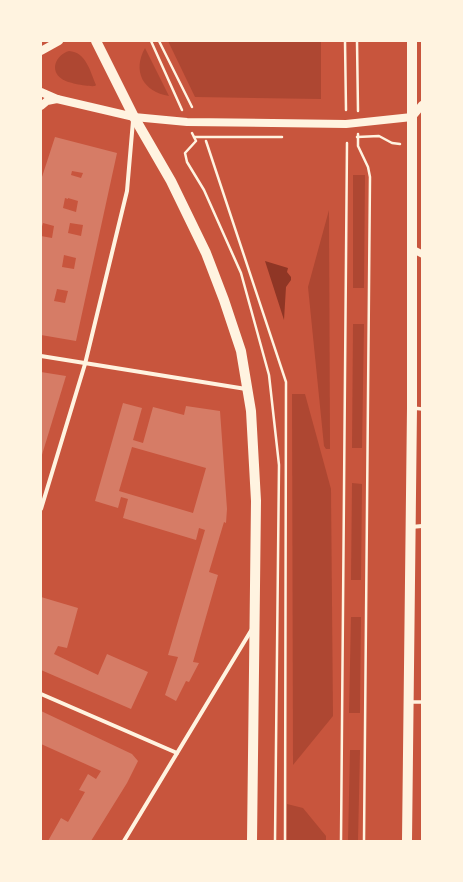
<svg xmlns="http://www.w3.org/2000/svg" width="463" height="882" font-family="Commissioner,sans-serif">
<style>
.green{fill:#ae4732}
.water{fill:#8f3625}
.building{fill:#d67c66;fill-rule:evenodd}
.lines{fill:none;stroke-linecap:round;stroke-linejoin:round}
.path{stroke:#fff3e0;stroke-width:2.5}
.pedestrian{stroke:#fff3e0;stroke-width:3.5}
.minor{stroke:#fff3e0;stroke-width:4}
.tertiary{stroke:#fff3e0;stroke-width:7}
.secondary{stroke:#fff3e0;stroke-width:8}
.primary{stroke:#fff3e0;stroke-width:10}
</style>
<rect width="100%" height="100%" fill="#c8553d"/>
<g class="green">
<polygon points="168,41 321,41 321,99 195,97"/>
<path d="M145,48L169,96C143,92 132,71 145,48Z"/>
<path d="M69,51C86,52 90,71 96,85L95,86C89,87 67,83 62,79C49,70 56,55 69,51Z"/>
<polygon points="353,175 365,175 364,288 353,288"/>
<polygon points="329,210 330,449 326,449 324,446 308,287"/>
<polygon points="353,324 364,324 362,448 352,448"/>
<polygon points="292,394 305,394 331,489 333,716 293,765"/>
<polygon points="352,483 362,484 361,580 351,580"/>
<polygon points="351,617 361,617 360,713 349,713"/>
<polygon points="350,750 360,750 358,841 348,841"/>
<polygon points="287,804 303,808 326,836 326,841 287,841"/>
</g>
<polygon class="water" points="265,261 288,268 287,272 291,277 291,280 286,287 284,320"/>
<g class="building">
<path d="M55,137L117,153L76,341L41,335V236L52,238L54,226L43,223L41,230V180ZM72,171L83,173L81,178L71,175ZM65,198L68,199V198L78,201L76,212L63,208ZM70,223L83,225L81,236L68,233ZM64,255L76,258L74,269L62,267ZM57,289L68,291L65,303L54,301Z"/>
<polygon points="41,372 66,376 41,458"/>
<path d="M123,403L142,408L133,440L143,443L153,407L184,415L186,406L220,411L227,509L226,523L224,522L209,572L218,575L193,662L199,663L189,682L186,681L176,701L165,695L178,657L168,655L205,530L199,528L196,540L123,518L128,499L121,497L118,508L95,501ZM132,447L206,468L193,513L119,491Z"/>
<polygon points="41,597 78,608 67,648 58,646 54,654 98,675 107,654 148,672 131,709 41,670"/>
<polygon points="41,711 132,754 138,761 127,783 91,841 48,841 61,818 68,822 85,792 79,790 88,774 96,779 101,771 41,744"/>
</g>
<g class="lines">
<g class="path">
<polyline points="151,41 182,110"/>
<polyline points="159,41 192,107"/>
<polyline points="345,41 346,110"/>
<polyline points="357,41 358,111"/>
<polyline points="192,133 196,141 185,153 187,162 204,190 241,273 269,375 279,465 275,841"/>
<polyline points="358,134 358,146 368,167 370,177 364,841"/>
<polyline points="194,137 282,137"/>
<polyline points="357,137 379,136 392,143 400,144"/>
<polyline points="206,141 286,382 285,841"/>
<polyline points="341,841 347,143"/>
</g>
<g class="pedestrian">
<polyline points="413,408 422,409"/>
<polyline points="409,702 422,702"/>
</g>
<g class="minor">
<polyline points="41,356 246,389"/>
<polyline points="41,509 85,364 127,191 133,121"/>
<polyline points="411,527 422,526"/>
<polyline points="41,694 177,753"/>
<polyline points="124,841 252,629"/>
</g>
<polyline class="tertiary" points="412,249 422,254"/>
<g class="secondary">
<polyline points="41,51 59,41"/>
<polyline points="41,92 57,99 134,117 187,122 346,124 412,117 422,105"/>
<polyline points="41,106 47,101 57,99"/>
</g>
<g class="primary">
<polyline points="96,41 134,117 171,181 206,253 224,300 241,351 251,411 256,501 252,841"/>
<polyline points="407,841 412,408 412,41"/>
</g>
</g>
<rect width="463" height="882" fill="none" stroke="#fff3e0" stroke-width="84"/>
</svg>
